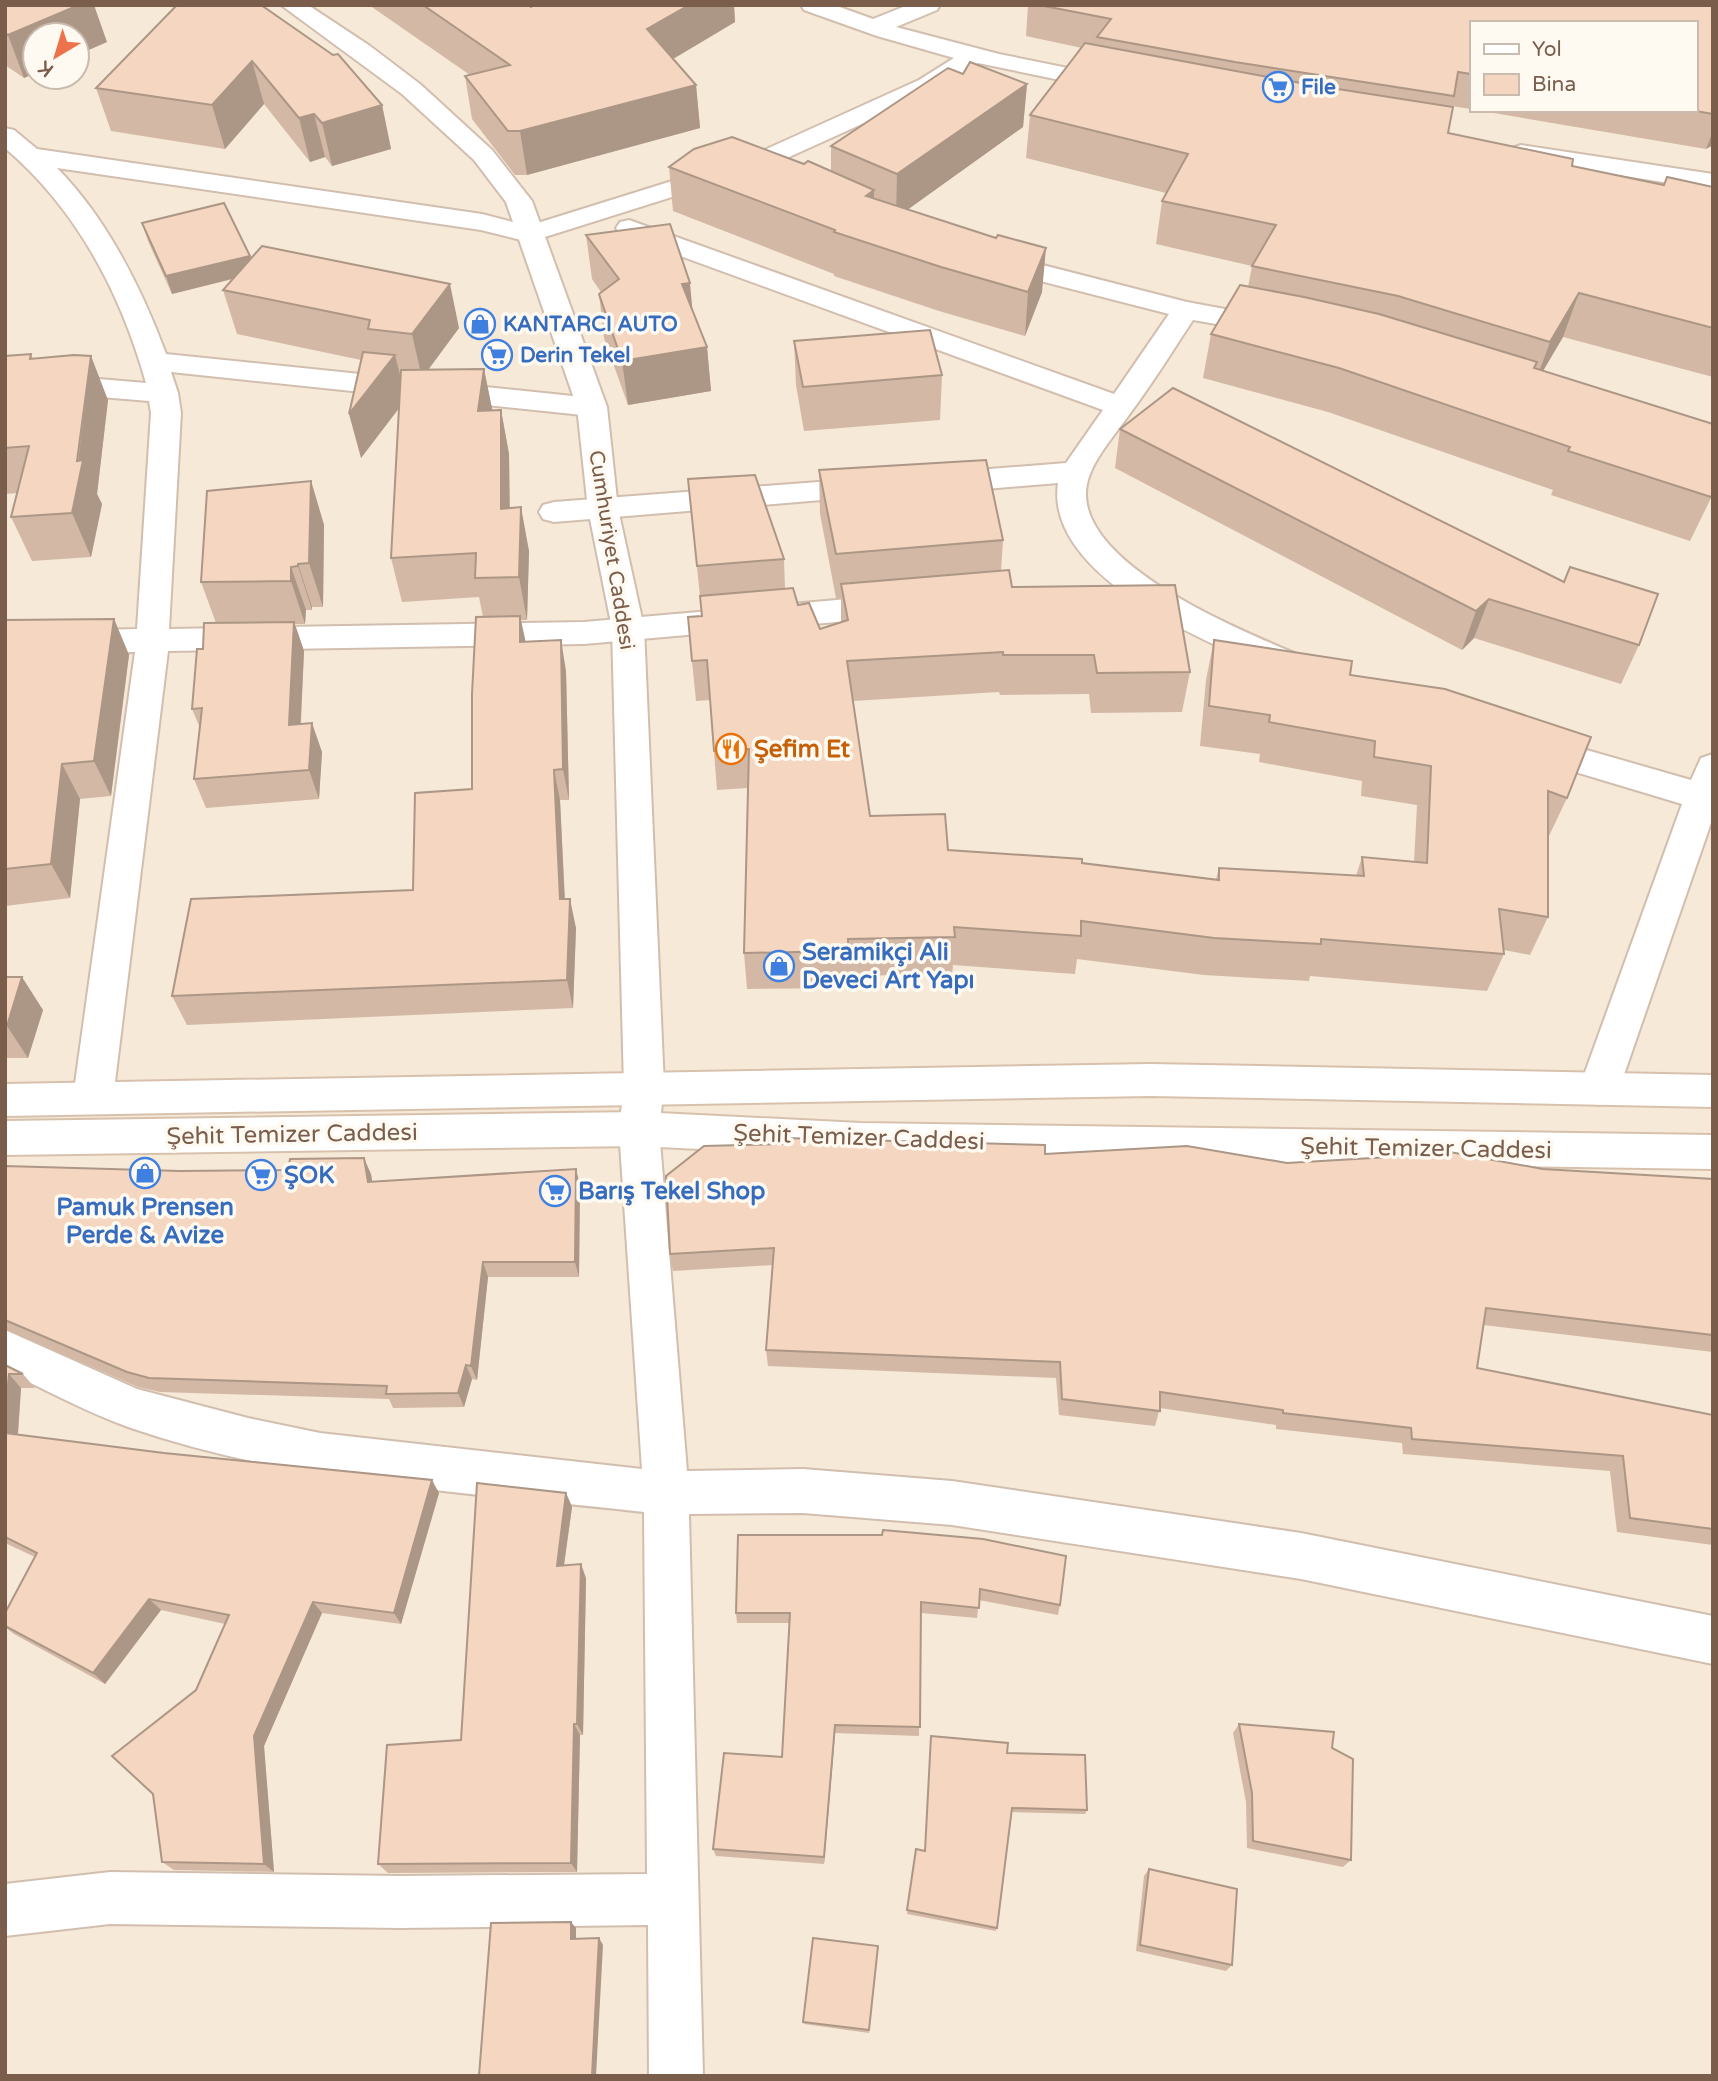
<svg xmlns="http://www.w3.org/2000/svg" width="1718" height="2081" font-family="'Varela Round',sans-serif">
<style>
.residential{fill:#f6e9d7;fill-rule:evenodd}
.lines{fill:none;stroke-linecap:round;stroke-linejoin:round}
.minor-casing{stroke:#d2beae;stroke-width:4}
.tertiary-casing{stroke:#d2beae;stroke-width:4}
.secondary-casing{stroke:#d7c1ad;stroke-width:4}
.minor{fill:#fff;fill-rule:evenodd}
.tertiary{fill:#fff;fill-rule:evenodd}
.secondary{fill:#fff;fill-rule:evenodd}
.wall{fill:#d3b8a5}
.shaded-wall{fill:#ac9686}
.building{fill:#f5d6c0;stroke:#ac9686;stroke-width:2}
.labels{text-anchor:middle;stroke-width:7;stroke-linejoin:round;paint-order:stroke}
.far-shop-label{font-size:21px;font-weight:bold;fill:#366cbe;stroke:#fffaf1;text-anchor:start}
.far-street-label{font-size:21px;fill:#7b5d4b;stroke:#fffaf1}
.food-label{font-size:24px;font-weight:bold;fill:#c56008;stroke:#fffaf1;text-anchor:start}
.shop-label{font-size:24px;font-weight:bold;fill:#366cbe;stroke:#fffaf1;text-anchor:start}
.street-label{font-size:24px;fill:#7b5d4b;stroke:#fffaf1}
</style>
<rect width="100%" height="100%" fill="#fef6ea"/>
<path class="residential" d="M5,5H1713V2076H5ZM1471,23H1695V110H1471ZM35,35H77V77H35Z"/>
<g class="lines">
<g class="minor-casing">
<g id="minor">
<path d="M801,5H834L873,19L908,5H940L937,10L896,27L999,54L1122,79L1125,84L1122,89L1113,91L978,63L937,90L767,167L529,242L481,230L57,168C107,219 141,287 166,354L592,398L602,401L607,407L602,413L592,416L171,372L178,393L181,413L169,629L584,622L894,595L905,598L910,606L905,614L894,617L584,644L168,651L113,1098L107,1110L93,1114L79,1110L73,1098L135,652L5,654V632L137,629L151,413L149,401L5,389V371L146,383C121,294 77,209 5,148V128L14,130L37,149L482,214L528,226L749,157L919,80L954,58L877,36L804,10Z"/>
<polygon points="1521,145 1713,174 1713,190 1512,158 1508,153 1512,148"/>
<path d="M629,220L1114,394L1169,314L982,266L979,260L982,254L992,252L1187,302L1284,320L1288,326L1284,332L1274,334L1193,320C1173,350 1153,383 1131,412C1118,431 1098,453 1090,474C1056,558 1247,633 1304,657L1308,665L1304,673C1281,680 1254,662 1233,653C1172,626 1046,565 1058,483L938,493L927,490L923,483L927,476L938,473L1066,463L1103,410L620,234L616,228L620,222Z"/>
<polygon points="871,478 882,481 886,488 882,495 554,522 543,519 539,512 543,505 554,502"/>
<polygon points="1531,734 1691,780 1701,758 1713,754 1713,817 1619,1089 1613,1101 1599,1105 1585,1101 1579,1089 1682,804 1519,755 1514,746 1519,737"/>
<path d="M644,1071L658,1075L664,1087L659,1129L687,1471L803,1469L952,1481L1301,1533L1713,1616V1664L1301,1579L952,1525L803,1513L689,1514L703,2076H649L648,1925L400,1928L110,1924L5,1936V1884L110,1872L400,1876L647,1874L644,1512C472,1493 295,1484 131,1428C88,1413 47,1390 5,1371V1330L137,1389L248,1418L320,1433L642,1469L619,1129L624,1087L630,1075Z"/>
</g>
</g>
<g class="tertiary-casing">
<polygon id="tertiary" points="281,5 308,5 370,46 420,84 492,150 532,201 607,407 618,509 644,628 664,1087 658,1099 644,1103 630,1099 624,1087 612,628 588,509 577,407 506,202 474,160 402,94"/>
</g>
<g class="secondary-casing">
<g id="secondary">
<polygon points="1151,1064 1713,1075 1713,1107 1151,1096 5,1116 5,1084"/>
<polygon points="639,1112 861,1123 1713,1135 1713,1169 861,1157 639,1146 5,1155 5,1121"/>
</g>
</g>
<use href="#minor" class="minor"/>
<use href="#tertiary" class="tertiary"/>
<use href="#secondary" class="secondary"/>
</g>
<g class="wall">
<polygon points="5,5 107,42 77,55 77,35 35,35 35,73 24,78 5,65"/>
<polygon points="177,5 382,105 391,149 332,166 325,157 310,162 264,104 225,149 111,131 96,88"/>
<polygon points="369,5 529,5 531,7 534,5 734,5 735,22 673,59 696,85 700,128 527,175 515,175 472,119 465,76 470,75"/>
<polygon points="1028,5 1713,5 1713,145 1706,149 1476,110 1695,110 1471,23 1471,109 1451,106 1448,133 1572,166 1664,185 1667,177 1713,187 1713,377 1563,337 1543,371 1713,494 1690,541 1551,495 1553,490 1328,412 1203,378 1211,334 1248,287 1252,266 1156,244 1162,201 1166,193 1026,158 1030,115 1082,48 1026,36"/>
<polygon points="963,74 1027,84 1023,127 908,209 1042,292 1025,336 939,311 834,276 834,274 673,211 669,167 831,171 831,146"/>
<polygon points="142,223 459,328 428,370 484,369 492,410 501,410 509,454 510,508 529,551 527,620 521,620 525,642 566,671 569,800 560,800 565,899 576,928 573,1008 187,1025 172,996 413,890 472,789 483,617 479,597 402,602 391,558 399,408 361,458 361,360 237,334 223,290 233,279 172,294 148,241"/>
<polygon points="586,235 692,310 707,347 711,391 628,405 604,338 599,294 601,292 592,279"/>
<polygon points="794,341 942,375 940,420 804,431 796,385"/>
<polygon points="31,354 33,359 108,400 97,494 102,504 91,557 32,561 11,517 17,493 5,494 5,356"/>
<polygon points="1120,429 1639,645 1621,684 1474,638 1462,650 1115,468"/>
<polygon points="819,470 1003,540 1001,571 1012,587 1190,672 1182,712 1091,713 1089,694 1000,695 999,692 853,701 870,816 948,850 1082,863 1216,879 1219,868 1356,876 1362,857 1414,862 1417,805 1361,796 1362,781 1259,762 1260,754 1200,746 1206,680 1214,640 1350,675 1567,798 1549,836 1548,836 1548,917 1530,955 1504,950 1504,954 1487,991 1310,976 1309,981 1204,975 1077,959 1075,974 953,965 952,974 848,976 848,988 747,989 744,953 748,788 717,790 710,700 696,701 692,661 702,616 688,479 784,559 785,589 820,629 841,622 841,598 836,598 820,514"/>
<polygon points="311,481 324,525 323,607 312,607 312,610 306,610 305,624 295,624 304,651 301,724 322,752 319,799 206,808 194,779 200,728 192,709 203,649 216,623 201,582"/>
<polygon points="114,619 129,655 111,796 80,799 70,898 5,906 5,620"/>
<polygon points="5,977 43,1010 28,1058 5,1058"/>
<polygon points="1424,1149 1543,1169 1713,1179 1713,1352 1483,1325 1477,1368 1713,1415 1713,1545 1617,1532 1610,1471 1403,1454 1402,1443 1276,1429 1276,1425 1160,1408 1155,1426 1059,1415 1056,1378 768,1366 766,1350 773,1265 673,1271 670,1254 1045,1154 1287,1163 1421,1155"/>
<polygon points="5,1166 180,1171 371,1174 372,1182 580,1185 579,1277 488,1277 477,1380 472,1379 464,1407 393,1408 389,1399 160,1392 138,1387 5,1329"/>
<polygon points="5,1365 23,1374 35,1388 21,1388 18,1434 439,1493 401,1624 322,1613 264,1746 274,1872 174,1870 162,1862 196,1690 225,1624 161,1610 105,1684 14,1634 5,1627 5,1613 35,1557 5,1543"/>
<polygon points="566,1493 572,1507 564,1565 586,1578 583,1735 580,1735 577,1872 388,1873 378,1864 461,1740"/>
<polygon points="738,1535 1060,1605 1058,1615 979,1600 977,1618 921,1613 919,1736 835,1733 824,1864 716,1856 713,1849 782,1757 789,1623 737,1623 736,1613"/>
<polygon points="1239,1724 1332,1748 1351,1860 1343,1867 1247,1848 1246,1802 1233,1733"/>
<polygon points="1007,1753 1087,1810 1085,1814 1011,1812 996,1931 907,1914 916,1849 924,1851"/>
<polygon points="1149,1869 1232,1965 1226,1971 1136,1951 1144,1876"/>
<polygon points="878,1946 869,2033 804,2024 803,2022"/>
</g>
<g class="shaded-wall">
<polygon points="79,5 94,5 107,42 77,55 77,35 35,35 35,73 24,78 8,35"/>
<polygon points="689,5 734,5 735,22 651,72 647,29"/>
<polygon points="252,61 264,104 225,149 212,105"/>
<polygon points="1027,84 1023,127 896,218 897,174"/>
<polygon points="696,85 700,128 527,175 520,131"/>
<polygon points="382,105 391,149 332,166 322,123"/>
<polygon points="314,114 325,157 310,162 299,118"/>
<polygon points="1713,131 1713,145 1706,149"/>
<polygon points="874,190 873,234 866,196"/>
<polygon points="1046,248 1042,292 1025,336 1028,292"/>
<polygon points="250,256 255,273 172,294 166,276"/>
<polygon points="690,283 694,327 682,284"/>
<polygon points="450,284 459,328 422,378 412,334"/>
<polygon points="1579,293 1563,337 1534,386 1550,342"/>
<polygon points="707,347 711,391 628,405 622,361"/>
<polygon points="395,355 406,399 361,458 349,414"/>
<polygon points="91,356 108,400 97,494 102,504 91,557 72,513"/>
<polygon points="484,369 493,413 478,411"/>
<polygon points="501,410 509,454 510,552 501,509"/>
<polygon points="311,481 324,525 323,607 309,563"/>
<polygon points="521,507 529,551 527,620 519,577"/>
<polygon points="298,564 312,607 312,610 298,566"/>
<polygon points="291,567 306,610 305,624 291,581"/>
<polygon points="1489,599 1474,638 1462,650 1476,611"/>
<polygon points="520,616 527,648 520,642"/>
<polygon points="114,619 129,655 111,796 94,761"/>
<polygon points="294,622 304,651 299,754 289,725"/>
<polygon points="561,640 566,671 569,800 563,769"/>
<polygon points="312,723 322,752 319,799 309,770"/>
<polygon points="62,764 80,799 70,898 51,864"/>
<polygon points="554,770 560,800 566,928 560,899"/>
<polygon points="570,899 576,928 573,1008 567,980"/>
<polygon points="22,977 43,1010 28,1058 7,1026"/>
<polygon points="364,1158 371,1174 375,1198 368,1182"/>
<polygon points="576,1169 580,1185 579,1277 575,1262"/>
<polygon points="483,1262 488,1277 477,1380 471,1366"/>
<polygon points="466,1365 472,1379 464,1407 458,1393"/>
<polygon points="9,1374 21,1388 17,1446 5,1434 5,1415"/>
<polygon points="432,1480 439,1493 401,1624 394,1613"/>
<polygon points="566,1493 572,1507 562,1579 557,1566"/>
<polygon points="581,1564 586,1578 583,1735 577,1724"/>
<polygon points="149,1599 161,1610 105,1684 93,1673"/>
<polygon points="313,1602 322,1613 264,1746 274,1872 264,1864 254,1736"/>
<polygon points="574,1724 580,1735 577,1872 571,1863"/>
<polygon points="835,1725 835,1733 824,1864 824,1857"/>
<polygon points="571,1922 576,1928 576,1945 571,1939"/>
<polygon points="599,1938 603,1945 596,2076 592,2076"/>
</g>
<g class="building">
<polygon points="5,5 79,5 8,35 5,33"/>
<polygon points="177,5 261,5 333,55 338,54 382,105 322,123 314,114 299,118 252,61 212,105 96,88"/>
<polygon points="423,5 529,5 531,7 534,5 689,5 647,29 696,85 520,131 508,131 465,76 510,65"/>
<polygon points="1039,5 1713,5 1713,114 1690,110 1695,110 1695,23 1471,23 1471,74 1458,72 1454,96 1235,62 1097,37 1111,19"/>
<polygon points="1085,43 1306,84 1453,107 1448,133 1573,159 1572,166 1664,185 1667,177 1713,187 1713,328 1579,293 1550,342 1398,296 1252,266 1276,225 1162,201 1188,154 1030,115"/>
<polygon points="970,62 1027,84 897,174 831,146 948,68 963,74"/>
<polygon points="732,137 804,164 808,161 874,190 866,196 996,238 998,235 1046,248 1028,292 941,267 834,232 835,230 669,167 694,149"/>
<polygon points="224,203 250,256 166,276 142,223"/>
<polygon points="670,224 690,283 682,284 707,347 622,361 599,294 619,279 586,235"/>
<polygon points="262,246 450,284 412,334 368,329 370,320 223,290"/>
<polygon points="1240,285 1304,297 1379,314 1537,362 1534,368 1713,424 1713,493 1711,497 1568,451 1570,447 1339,368 1211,334"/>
<polygon points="930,330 942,375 803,387 794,341"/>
<polygon points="363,352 395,355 349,414"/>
<polygon points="31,354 30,359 74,355 91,356 77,461 83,460 72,513 11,517 29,446 5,448 5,356"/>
<polygon points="484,369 478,411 501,410 501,509 521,507 519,577 475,578 476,553 391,558 401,370"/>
<polygon points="1173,388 1564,582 1570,567 1658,594 1639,645 1489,599 1476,611 1120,429"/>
<polygon points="986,460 1003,540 836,554 819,470"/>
<polygon points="755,475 784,559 697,566 688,479"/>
<polygon points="311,481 309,563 298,564 298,566 291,567 291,581 201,582 207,491"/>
<polygon points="1009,570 1012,587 1175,585 1190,672 1097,673 1094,655 1003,655 1003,652 847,661 870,816 945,814 948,850 1082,859 1082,863 1219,880 1219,868 1364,876 1362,857 1427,863 1431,766 1374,757 1375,741 1269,722 1270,715 1209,706 1214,640 1352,661 1350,675 1445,689 1591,737 1567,798 1548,791 1548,917 1499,909 1504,954 1321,939 1321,944 1214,938 1081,921 1081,936 954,927 955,937 848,939 848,951 744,953 749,749 714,751 707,660 692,661 688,617 702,616 700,596 793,588 798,605 809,603 820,629 848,620 841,584"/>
<polygon points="520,616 520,642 561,640 563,769 554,770 560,899 570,899 567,980 172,996 191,899 413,890 415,793 472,789 472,694 476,617"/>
<polygon points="114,619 94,761 62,764 51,864 5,869 5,620"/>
<polygon points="294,622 289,725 312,723 309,770 194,779 202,708 192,709 197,649 203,649 204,623"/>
<polygon points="5,977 22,977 7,1026 5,1026"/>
<polygon points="783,1138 1045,1145 1045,1154 1187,1146 1287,1163 1423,1155 1424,1149 1439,1150 1543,1169 1713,1179 1713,1335 1486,1308 1477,1368 1713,1415 1713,1529 1630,1518 1623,1456 1412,1439 1411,1428 1283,1413 1283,1410 1160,1392 1160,1411 1062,1399 1060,1362 766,1350 774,1248 670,1254 666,1176 704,1146 783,1144"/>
<polygon points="364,1158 368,1182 576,1169 575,1262 483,1262 471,1366 466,1365 458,1393 386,1394 387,1386 149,1378 127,1372 5,1320 5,1166 180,1171 288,1170 290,1159"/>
<polygon points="5,1365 23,1374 9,1374 5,1415"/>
<polygon points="5,1433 164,1453 432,1480 394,1613 313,1602 254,1736 264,1864 162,1862 153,1794 112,1756 196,1690 229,1615 149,1599 93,1673 5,1626 5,1613 37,1553 5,1537"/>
<polygon points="477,1483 566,1493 557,1566 581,1564 577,1724 574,1724 571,1863 378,1864 387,1745 461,1740"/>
<polygon points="883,1530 983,1539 1066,1556 1060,1605 980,1589 979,1608 921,1602 920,1727 835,1725 824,1857 713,1849 724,1753 782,1757 790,1613 736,1613 738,1535 882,1535"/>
<polygon points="1239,1724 1334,1732 1332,1748 1353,1759 1351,1860 1253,1841 1252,1793"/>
<polygon points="931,1736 1008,1743 1007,1753 1085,1755 1087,1810 1012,1808 997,1928 907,1910 916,1849 925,1851"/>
<polygon points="1149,1869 1237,1889 1232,1965 1140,1945"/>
<polygon points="571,1922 571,1939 599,1938 592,2076 479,2076 491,1923"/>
<polygon points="813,1938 878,1946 869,2030 803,2022"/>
</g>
<defs>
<g id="supermarket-ring" transform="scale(1.575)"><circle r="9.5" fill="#fffaf1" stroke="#3f7fe0" stroke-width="1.5"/><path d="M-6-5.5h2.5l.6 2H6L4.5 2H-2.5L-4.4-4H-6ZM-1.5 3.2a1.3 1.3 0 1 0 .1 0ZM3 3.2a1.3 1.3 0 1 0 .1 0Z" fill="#3f7fe0"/></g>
<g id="shop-ring" transform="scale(1.575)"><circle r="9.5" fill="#fffaf1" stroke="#3f7fe0" stroke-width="1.5"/><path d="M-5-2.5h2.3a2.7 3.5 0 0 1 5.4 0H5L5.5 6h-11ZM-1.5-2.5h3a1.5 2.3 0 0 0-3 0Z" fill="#3f7fe0"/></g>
<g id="restaurant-ring" transform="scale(1.575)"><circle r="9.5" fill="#fffaf1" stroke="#e8710a" stroke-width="1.5"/><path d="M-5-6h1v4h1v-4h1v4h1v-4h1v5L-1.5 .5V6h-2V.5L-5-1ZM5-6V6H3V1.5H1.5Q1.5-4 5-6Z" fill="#e8710a"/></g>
</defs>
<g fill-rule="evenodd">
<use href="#supermarket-ring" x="1278" y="87"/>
<use href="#shop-ring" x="480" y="324"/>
<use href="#supermarket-ring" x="497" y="355"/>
<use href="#restaurant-ring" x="731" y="749"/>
<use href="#shop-ring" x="779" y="966"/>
<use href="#shop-ring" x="145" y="1173"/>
<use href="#supermarket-ring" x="261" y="1175"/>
<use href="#supermarket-ring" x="555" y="1191"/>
</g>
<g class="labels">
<g class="far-shop-label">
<text x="1301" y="94">File</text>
<text x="503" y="331">KANTARCI AUTO</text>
<text x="520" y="362">Derin Tekel</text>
</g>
<g class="far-street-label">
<text transform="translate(612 550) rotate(81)" y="7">Cumhuriyet Caddesi</text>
</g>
<g class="food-label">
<text x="754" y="757">Şefim Et</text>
</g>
<g class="shop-label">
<text x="802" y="960">Seramikçi Ali<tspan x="802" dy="28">Deveci Art Yapı</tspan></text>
<text x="284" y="1183">ŞOK</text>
<text x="578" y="1199">Barış Tekel Shop</text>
<text x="145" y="1215" text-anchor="middle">Pamuk Prensen<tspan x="145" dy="28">Perde &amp; Avize</tspan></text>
</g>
<g class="street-label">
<text transform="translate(292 1134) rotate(-1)" y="8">Şehit Temizer Caddesi</text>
<text transform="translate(859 1137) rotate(2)" y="8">Şehit Temizer Caddesi</text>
<text transform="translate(1426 1148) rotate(1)" y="8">Şehit Temizer Caddesi</text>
</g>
</g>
<rect width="1718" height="2081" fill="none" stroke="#7b5d4b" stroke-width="14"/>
<rect x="1470" y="21" width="228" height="91" fill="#fffaf1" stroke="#cabbaf" stroke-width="2"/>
<rect x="1484" y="44" width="35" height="10" fill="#ffffff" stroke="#cabbaf" stroke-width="2"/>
<text x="1532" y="56" font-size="21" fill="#7b5d4b">Yol</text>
<rect x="1484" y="74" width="35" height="21" fill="#f5d6c0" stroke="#cabbaf" stroke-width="2"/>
<text x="1532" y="91" font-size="21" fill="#7b5d4b">Bina</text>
<g transform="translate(56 56) rotate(218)"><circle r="33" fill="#fffaf1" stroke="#cabbaf" stroke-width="2"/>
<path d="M0-5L12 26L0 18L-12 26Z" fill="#ec724a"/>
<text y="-10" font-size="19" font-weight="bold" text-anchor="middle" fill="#7b5d4b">K</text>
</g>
</svg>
